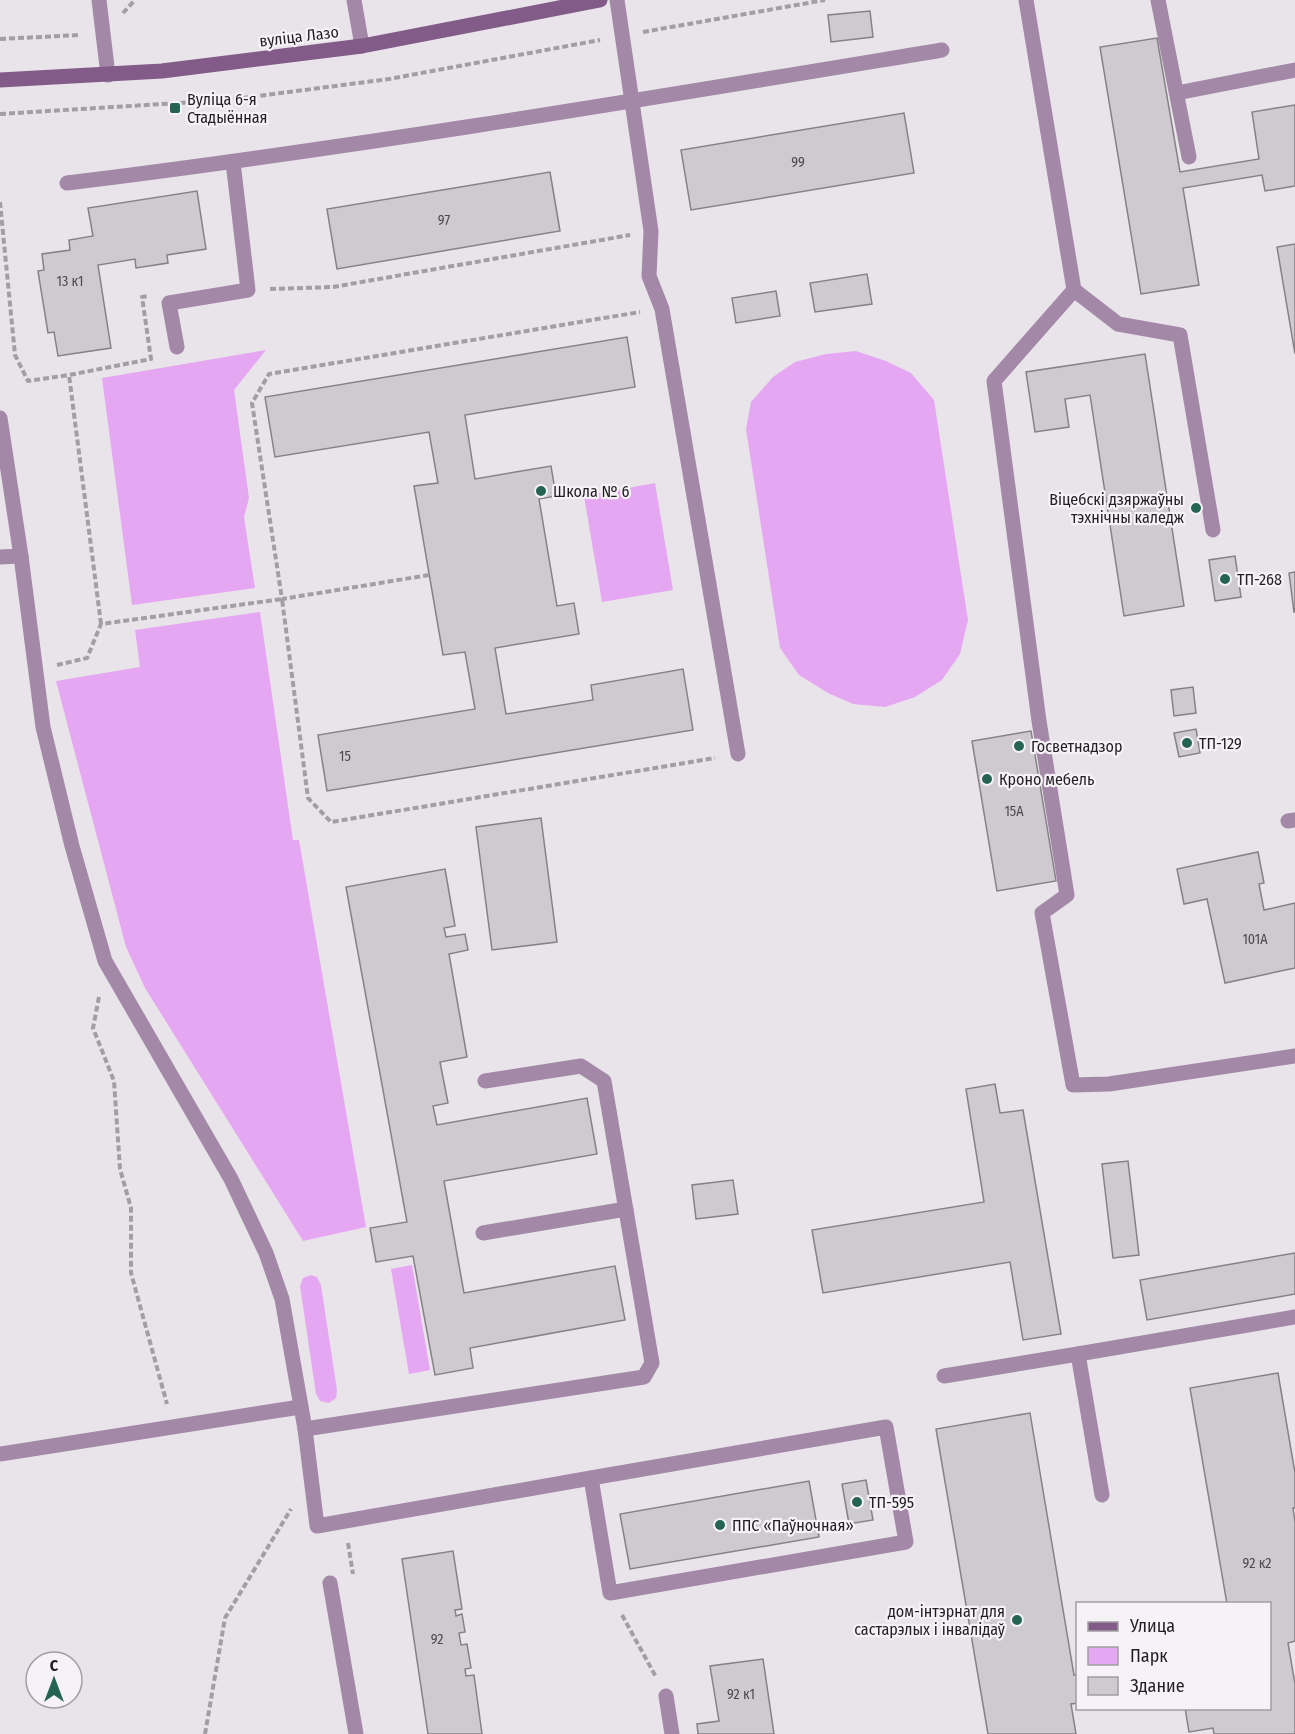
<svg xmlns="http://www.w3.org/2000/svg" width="1295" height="1734" font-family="'Fira Sans Condensed',sans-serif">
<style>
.green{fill:#e6a7f2}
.building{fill:#cecacf;stroke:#858186;stroke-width:1.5}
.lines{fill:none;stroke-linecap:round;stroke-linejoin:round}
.path{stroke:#a29ea3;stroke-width:4;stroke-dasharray:6 3;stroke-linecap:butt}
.lane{stroke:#a388a8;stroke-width:15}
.street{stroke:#a388a8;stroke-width:15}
.secondary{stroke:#825b89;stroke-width:15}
.poi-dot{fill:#256452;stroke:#f6f2f7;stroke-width:2}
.labels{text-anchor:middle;stroke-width:4.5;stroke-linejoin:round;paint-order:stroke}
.number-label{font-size:14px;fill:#4c4a4c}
.street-label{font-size:16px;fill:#211f21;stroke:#f6f2f7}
.poi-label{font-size:16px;fill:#211f21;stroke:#f6f2f7;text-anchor:start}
</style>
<rect width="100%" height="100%" fill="#e9e4ea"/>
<g class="green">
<polygon points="266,350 234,390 249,498 244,517 255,588 132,605 102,378"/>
<polygon points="856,351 886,361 911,373 934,400 968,620 960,654 942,680 915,697 885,707 853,704 828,693 799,675 780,648 746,429 751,402 773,377 795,362 826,354"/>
<polygon points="655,483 673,590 602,602 584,496"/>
<polygon points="260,612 293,840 299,840 366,1227 303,1241 145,988 126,947 56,681 140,667 135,630"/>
<polygon points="412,1265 430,1370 409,1374 391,1269"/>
<polygon points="311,1275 317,1277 321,1285 337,1390 336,1398 329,1403 320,1401 316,1394 300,1286 303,1278"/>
</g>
<g class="building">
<polygon points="870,11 873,37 831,42 828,15"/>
<polygon points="1157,38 1180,172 1259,159 1252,112 1295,105 1295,186 1265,191 1262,175 1183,188 1199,285 1141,294 1100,47"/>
<polygon points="904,113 914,173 691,210 681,150"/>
<polygon points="550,172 560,231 337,269 327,209"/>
<polygon points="197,191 206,249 167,255 168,263 136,268 135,259 98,265 111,348 58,356 54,332 48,333 38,271 44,270 42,254 70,250 69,240 93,236 88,208"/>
<polygon points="1295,244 1295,354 1277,247"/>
<polygon points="867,274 872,304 815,312 810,283"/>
<polygon points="776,291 780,316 736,323 732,298"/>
<polygon points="627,337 635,387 465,415 475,479 551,466 556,496 539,499 557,606 574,603 579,634 495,648 506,714 593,700 591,685 683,669 693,730 327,791 318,735 475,709 465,652 443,655 414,486 438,483 429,432 275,457 265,397"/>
<polygon points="1145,354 1184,606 1124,616 1090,395 1065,399 1069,427 1035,432 1026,372"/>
<polygon points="1235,556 1241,597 1215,601 1209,560"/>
<polygon points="1295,572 1295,612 1294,612 1289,573"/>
<polygon points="1193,687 1196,713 1174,716 1171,690"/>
<polygon points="1196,729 1200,753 1179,757 1174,733"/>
<polygon points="1031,731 1056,881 997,891 972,741"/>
<polygon points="541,818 557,942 492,950 476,827"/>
<polygon points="1258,852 1264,883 1259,884 1264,910 1295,903 1295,968 1225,983 1207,899 1184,904 1177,869"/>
<polygon points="445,869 455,926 444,928 446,937 465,934 468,950 449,954 467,1057 440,1062 448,1103 433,1106 437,1125 587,1098 597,1154 444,1181 464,1293 615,1266 625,1320 470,1348 473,1368 435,1375 413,1256 376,1262 370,1228 407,1222 346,887"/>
<polygon points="995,1084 1000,1113 1023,1110 1061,1334 1023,1340 1010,1262 823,1293 812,1230 984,1202 966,1089"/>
<polygon points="1128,1161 1139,1255 1113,1258 1102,1164"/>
<polygon points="733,1180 738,1214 696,1219 692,1185"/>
<polygon points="1295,1253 1295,1294 1147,1320 1140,1280"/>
<polygon points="1278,1373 1295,1473 1295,1508 1293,1508 1295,1522 1295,1641 1288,1643 1295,1684 1295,1734 1214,1734 1213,1728 1189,1732 1185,1708 1270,1708 1270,1604 1227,1604 1190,1388"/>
<polygon points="1030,1413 1074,1675 1078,1674 1078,1703 1071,1704 1076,1734 988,1734 936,1429"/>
<polygon points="866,1480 873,1520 849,1524 842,1484"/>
<polygon points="809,1481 819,1537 630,1569 620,1514"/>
<polygon points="453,1551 462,1609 455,1610 456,1616 462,1614 465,1632 459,1633 461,1645 467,1644 471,1668 465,1669 466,1676 474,1675 482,1734 428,1734 402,1559"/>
<polygon points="763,1659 774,1734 698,1734 697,1724 719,1721 710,1666"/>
</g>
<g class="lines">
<g class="path">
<polyline points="123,13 135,0"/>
<polyline points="643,32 825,0"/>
<polyline points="0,39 80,35"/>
<polyline points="0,114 227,100 389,79 600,40"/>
<polyline points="0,202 15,355 28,381 69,375"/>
<polyline points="270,289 333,287 630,235"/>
<polyline points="429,575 282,599 252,403 269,374 640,312"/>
<polyline points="101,624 69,375 151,359 142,297 148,296"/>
<polyline points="57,665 87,658 101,624 282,599 308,798 331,822 715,758"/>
<polyline points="99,997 93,1028 114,1081 120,1169 131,1208 131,1273 167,1404"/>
<polyline points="348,1543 353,1574"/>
<polyline points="622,1615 656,1677"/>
<polyline points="205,1734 225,1618 291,1509"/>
</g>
<g class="lane">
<polyline points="354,0 362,46"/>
<polyline points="617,0 651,231 649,276 662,309 738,754"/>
<polyline points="1026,0 1074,290 1118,324 1180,335 1213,530"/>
<polyline points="1158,0 1189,157"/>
<polyline points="1177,93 1295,70"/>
<path d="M67,183C360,147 651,98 942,50"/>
<polyline points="1074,290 994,381 1039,721 1067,895 1042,913 1073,1085 1109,1084 1295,1056"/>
<polyline points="177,347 169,303 248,290 233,162"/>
<polyline points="0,418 21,556 43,727 72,846 105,961 231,1179 266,1253 282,1299 305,1429 317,1526 591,1478 610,1593 906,1542 886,1427 591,1478"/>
<polyline points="0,557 21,556"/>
<polyline points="1288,821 1295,820"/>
<polyline points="483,1233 626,1209"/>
<polyline points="944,1376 1078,1354"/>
<polyline points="305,1429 644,1377 652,1363 604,1081 581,1066 485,1081"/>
<polyline points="0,1454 300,1407"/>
<polyline points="1102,1495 1078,1354 1295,1317"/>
<polyline points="330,1583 356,1734"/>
<polyline points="666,1696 672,1734"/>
</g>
<polyline class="street" points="99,0 108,75"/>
<polyline class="secondary" points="0,80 162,71 362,46 600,0"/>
</g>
<g class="poi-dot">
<rect x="169" y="102" width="12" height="12" rx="3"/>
<circle cx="541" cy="491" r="6"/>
<circle cx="1196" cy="508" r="6"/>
<circle cx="1225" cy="579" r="6"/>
<circle cx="1187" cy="743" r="6"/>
<circle cx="1019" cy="746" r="6"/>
<circle cx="987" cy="779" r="6"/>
<circle cx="857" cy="1502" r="6"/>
<circle cx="720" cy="1525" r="6"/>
<circle cx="1017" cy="1620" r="6"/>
</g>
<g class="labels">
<g class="number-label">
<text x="798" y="167">99</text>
<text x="444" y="225">97</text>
<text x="70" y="286">13 к1</text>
<text x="345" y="761">15</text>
<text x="1014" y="816">15А</text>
<text x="1255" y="944">101А</text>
<text x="1257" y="1568">92 к2</text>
<text x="437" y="1644">92</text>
<text x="741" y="1699">92 к1</text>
</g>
<g class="street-label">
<text transform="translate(299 36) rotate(-7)" y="6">вуліца Лазо</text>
</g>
<g class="poi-label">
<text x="187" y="105">Вуліца 6-я<tspan x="187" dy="18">Стадыённая</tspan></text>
<text x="553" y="497">Школа № 6</text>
<text x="1184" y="505" text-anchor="end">Віцебскі дзяржаўны<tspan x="1184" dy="18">тэхнічны каледж</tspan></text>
<text x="1237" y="585">ТП-268</text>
<text x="1199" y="749">ТП-129</text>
<text x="1031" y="752">Госветнадзор</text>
<text x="999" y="785">Кроно мебель</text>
<text x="869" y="1508">ТП-595</text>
<text x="732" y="1531">ППС «Паўночная»</text>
<text x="1005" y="1617" text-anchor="end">дом-інтэрнат для<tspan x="1005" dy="18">састарэлых і інвалідаў</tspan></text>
</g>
</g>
<rect x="1076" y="1602" width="195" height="108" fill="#f6f2f7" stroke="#a19ea1" stroke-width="1.5"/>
<rect x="1088" y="1622" width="30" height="9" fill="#825b89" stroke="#a19ea1" stroke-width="1.5"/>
<text x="1130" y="1632" font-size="18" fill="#211f21">Улица</text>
<rect x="1088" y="1647" width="30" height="18" fill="#e6a7f2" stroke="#a19ea1" stroke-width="1.5"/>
<text x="1130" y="1662" font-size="18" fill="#211f21">Парк</text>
<rect x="1088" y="1677" width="30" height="18" fill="#cecacf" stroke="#a19ea1" stroke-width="1.5"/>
<text x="1130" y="1692" font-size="18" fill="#211f21">Здание</text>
<g transform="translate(54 1680)"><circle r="28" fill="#f6f2f7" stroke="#a19ea1" stroke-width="1.5"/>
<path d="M0-4.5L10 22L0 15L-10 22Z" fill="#256452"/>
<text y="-9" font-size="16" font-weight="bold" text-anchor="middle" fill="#211f21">С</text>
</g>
</svg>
